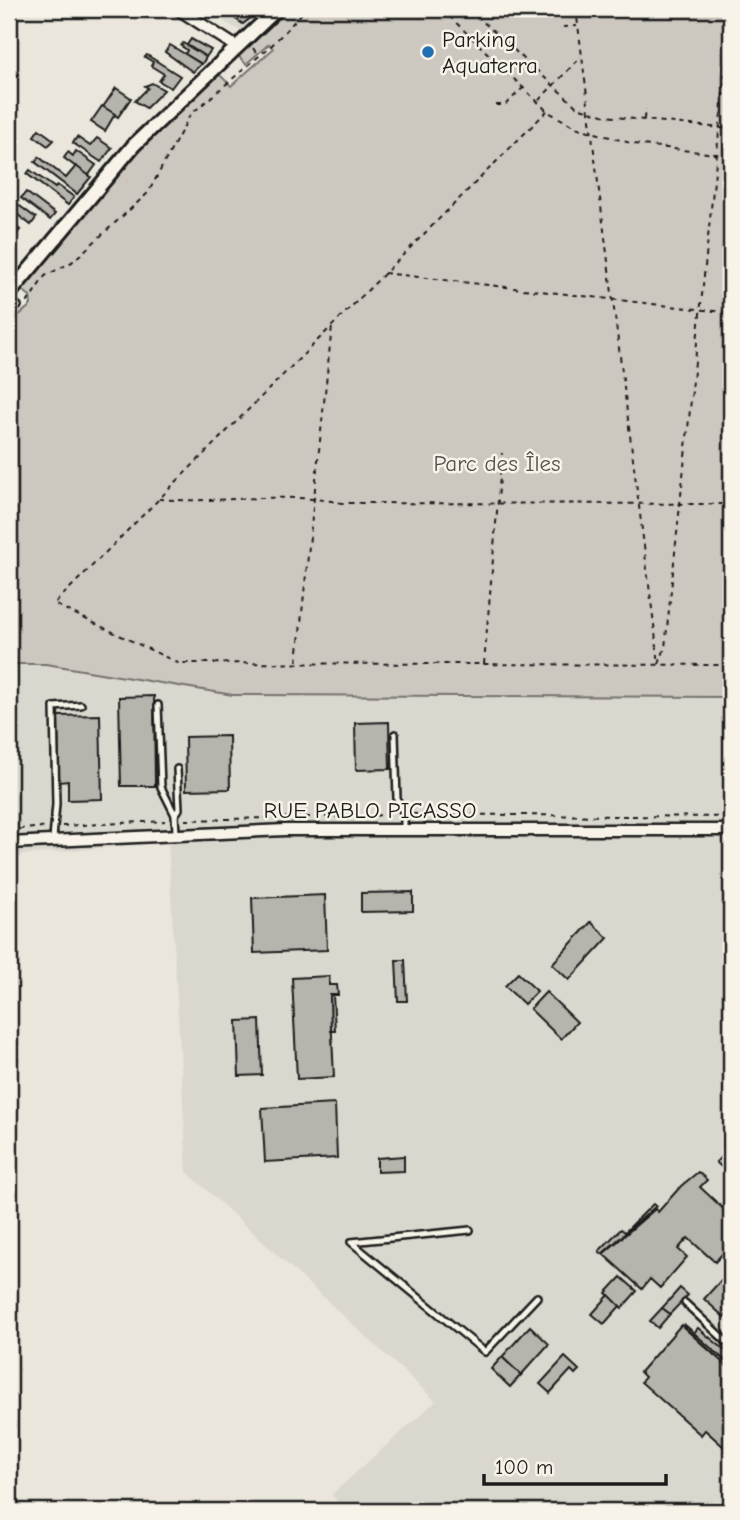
<svg xmlns="http://www.w3.org/2000/svg" width="740" height="1520" font-family="'Comic Neue',sans-serif">
<style>
.built{fill:#dad7ce}
.green{fill:#ccc8c0;stroke:#74726e;stroke-width:2}
.building{fill:#b6b4ac;stroke:#1c1c1c;stroke-width:2}
.lines{fill:none;stroke-linecap:round;stroke-linejoin:round}
.service-casing{stroke:#1c1c1c;stroke-width:10}
.minor-casing{stroke:#1c1c1c;stroke-width:15}
.tertiary-casing{stroke:#1c1c1c;stroke-width:18}
.path{stroke:#1c1c1c;stroke-width:2;stroke-dasharray:5 5;stroke-linecap:butt}
.service{stroke:#f7f3e8;stroke-width:5}
.minor{stroke:#f7f3e8;stroke-width:10}
.tertiary{stroke:#f7f3e8;stroke-width:12}
.poi-dot{fill:#1f6fb2;stroke:#f7f3e8;stroke-width:2.5}
.labels{text-anchor:middle;stroke-width:5;stroke-linejoin:round;paint-order:stroke}
.poi-label{font-size:23px;fill:#1c1c1c;stroke:#f7f3e8;text-anchor:start}
.park-label{font-size:23px;fill:#51504d;stroke:#f7f3e8}
.street-label{font-size:23px;fill:#1c1c1c;stroke:#f7f3e8}
</style>
<rect width="100%" height="100%" fill="#eae6dc"/>
<filter id="ink" filterUnits="userSpaceOnUse"><feTurbulence type="fractalNoise" baseFrequency=".0143" numOctaves="2"/><feDisplacementMap in="SourceGraphic" scale="14" xChannelSelector="R" yChannelSelector="G"/><feConvolveMatrix kernelMatrix="1 2 1 2 8 2 1 2 1" color-interpolation-filters="sRGB"/></filter>
<g filter="url(#ink)">
<g class="built">
<polygon points="202,9 267,9 243,32"/>
<polygon points="9,664 46,664 233,695 731,697 731,1511 348,1511 331,1495 436,1401 187,1172 168,842 9,856"/>
</g>
<path class="green" d="M285,9H731V697L233,695L46,664H9V320L12,321L31,305L30,296L21,289C83,214 143,137 217,72L231,86L273,49L269,44L246,64L239,57L240,51Z"/>
<g class="building">
<polygon points="229,9 242,9 253,16 243,24 231,16 233,12"/>
<polygon points="191,39 211,50 206,57 187,45"/>
<polygon points="183,43 206,57 202,64 185,54 187,50 181,46"/>
<polygon points="170,45 185,54 201,64 193,72 165,52"/>
<polygon points="147,55 180,76 171,88 159,81 164,74 151,66 153,62 145,57"/>
<polygon points="152,83 164,90 146,108 135,101 148,88 145,86"/>
<polygon points="116,88 131,98 118,117 103,107"/>
<polygon points="102,106 115,114 105,131 91,122"/>
<polygon points="39,129 54,140 48,146 34,136"/>
<polygon points="77,137 90,146 97,138 112,148 101,162 73,143"/>
<polygon points="76,151 96,165 88,176 64,158 68,152 73,156"/>
<polygon points="39,157 66,178 76,166 91,177 77,194 35,162"/>
<polygon points="30,170 55,188 57,185 74,197 68,205 27,174"/>
<polygon points="26,192 55,214 50,220 21,198"/>
<polygon points="9,198 36,218 31,225 9,208"/>
<polygon points="9,221 20,230 9,244"/>
<polygon points="154,696 155,786 121,786 119,697"/>
<polygon points="100,715 102,799 68,800 68,781 59,782 58,716"/>
<polygon points="389,722 390,769 356,770 355,723"/>
<polygon points="229,736 230,789 186,790 185,737"/>
<polygon points="413,892 413,911 361,912 361,893"/>
<polygon points="325,895 327,950 254,953 252,898"/>
<polygon points="591,922 608,938 569,980 552,964"/>
<polygon points="396,960 405,960 407,1001 398,1001"/>
<polygon points="518,973 537,991 524,1004 505,986"/>
<polygon points="329,976 329,985 337,985 338,995 330,995 334,1077 297,1079 292,978"/>
<polygon points="546,992 577,1022 561,1039 530,1009"/>
<polygon points="330,995 333,995 335,1031 331,1031"/>
<polygon points="260,1020 262,1075 239,1076 237,1021"/>
<polygon points="335,1104 337,1158 265,1162 262,1108"/>
<polygon points="730,1148 731,1149 731,1176 716,1162"/>
<polygon points="404,1156 404,1171 377,1172 377,1158"/>
<polygon points="698,1172 707,1180 700,1187 730,1215 725,1220 731,1225 731,1244 715,1262 688,1238 678,1249 687,1257 660,1288 650,1279 642,1289 603,1254 655,1209 658,1212 681,1186"/>
<polygon points="653,1204 656,1206 602,1254 599,1251 621,1229 625,1232"/>
<polygon points="731,1269 731,1309 724,1317 704,1299"/>
<polygon points="621,1277 637,1291 622,1308 606,1293"/>
<polygon points="680,1288 688,1295 670,1314 662,1308"/>
<polygon points="609,1295 620,1306 604,1324 592,1314"/>
<polygon points="662,1308 670,1314 658,1328 650,1321"/>
<polygon points="684,1324 731,1366 731,1370 683,1326"/>
<polygon points="681,1325 731,1370 731,1439 724,1447 705,1430 701,1435 641,1382 645,1377 640,1372"/>
<polygon points="530,1326 549,1344 521,1375 502,1357"/>
<polygon points="698,1328 731,1355 731,1366 694,1333"/>
<polygon points="502,1357 521,1375 510,1387 491,1369"/>
<polygon points="565,1357 579,1370 575,1374 571,1370 550,1393 540,1384"/>
</g>
<g class="lines">
<g class="service-casing">
<g id="service">
<polyline points="9,300 18,306"/>
<polyline points="158,705 161,787 175,815 176,832"/>
<polyline points="395,734 397,799 404,814 404,828"/>
<polyline points="175,815 179,809 177,769"/>
<polyline points="53,839 56,804 54,707 81,705"/>
<polyline points="470,1230 351,1242 485,1352 537,1297"/>
<polyline points="685,1303 731,1346"/>
</g>
</g>
<g class="minor-casing">
<g id="minor">
<polyline points="178,9 237,47"/>
<polyline points="9,843 285,830 731,830"/>
</g>
</g>
<g class="tertiary-casing">
<polyline id="tertiary" points="9,294 134,145 277,9"/>
</g>
<g class="path">
<polyline points="442,9 547,111 575,127 634,144 731,156"/>
<polyline points="469,9 577,107 606,116 731,129"/>
<polyline points="576,9 659,664"/>
<polyline points="563,27 577,26"/>
<polyline points="253,48 259,57"/>
<polyline points="539,100 581,57"/>
<polyline points="496,105 505,105 525,86"/>
<polyline points="547,111 54,604 178,663 731,665"/>
<polyline points="644,119 645,109"/>
<polyline points="384,273 731,313"/>
<polyline points="27,303 45,276 72,262 148,193 190,115 272,45 306,9"/>
<polyline points="9,321 15,315"/>
<path d="M159,499C220,504 282,491 342,503L731,504"/>
<polyline points="297,661 332,326"/>
<polyline points="484,664 502,453"/>
<polyline points="659,664 665,648 731,18"/>
<polyline points="412,814 731,817"/>
<polyline points="185,820 392,815"/>
<polyline points="62,826 165,821"/>
<polyline points="9,830 46,827"/>
</g>
<use href="#service" class="service"/>
<use href="#minor" class="minor"/>
<use href="#tertiary" class="tertiary"/>
</g>
</g>
<circle class="poi-dot" cx="428" cy="52" r="7"/>
<g class="labels">
<g class="poi-label">
<text x="442" y="47">Parking<tspan x="442" dy="26">Aquaterra</tspan></text>
</g>
<g class="park-label">
<text x="497" y="471">Parc des Îles</text>
</g>
<g class="street-label">
<text x="370" y="818">RUE PABLO PICASSO</text>
</g>
</g>
<rect width="740" height="1520" fill="none" stroke="#f7f3e8" stroke-width="35"/>
<rect x="18" y="18" width="705" height="1485" fill="none" stroke="#1c1c1c" stroke-width="2.5" filter="url(#ink)"/>
<path d="M484 1474v10h182v-10" fill="none" stroke="#1c1c1c" stroke-width="3.5"/>
<text x="495" y="1474" font-size="21" fill="#1c1c1c" stroke="#f7f3e8" stroke-width="5" paint-order="stroke">100 m</text>
</svg>
